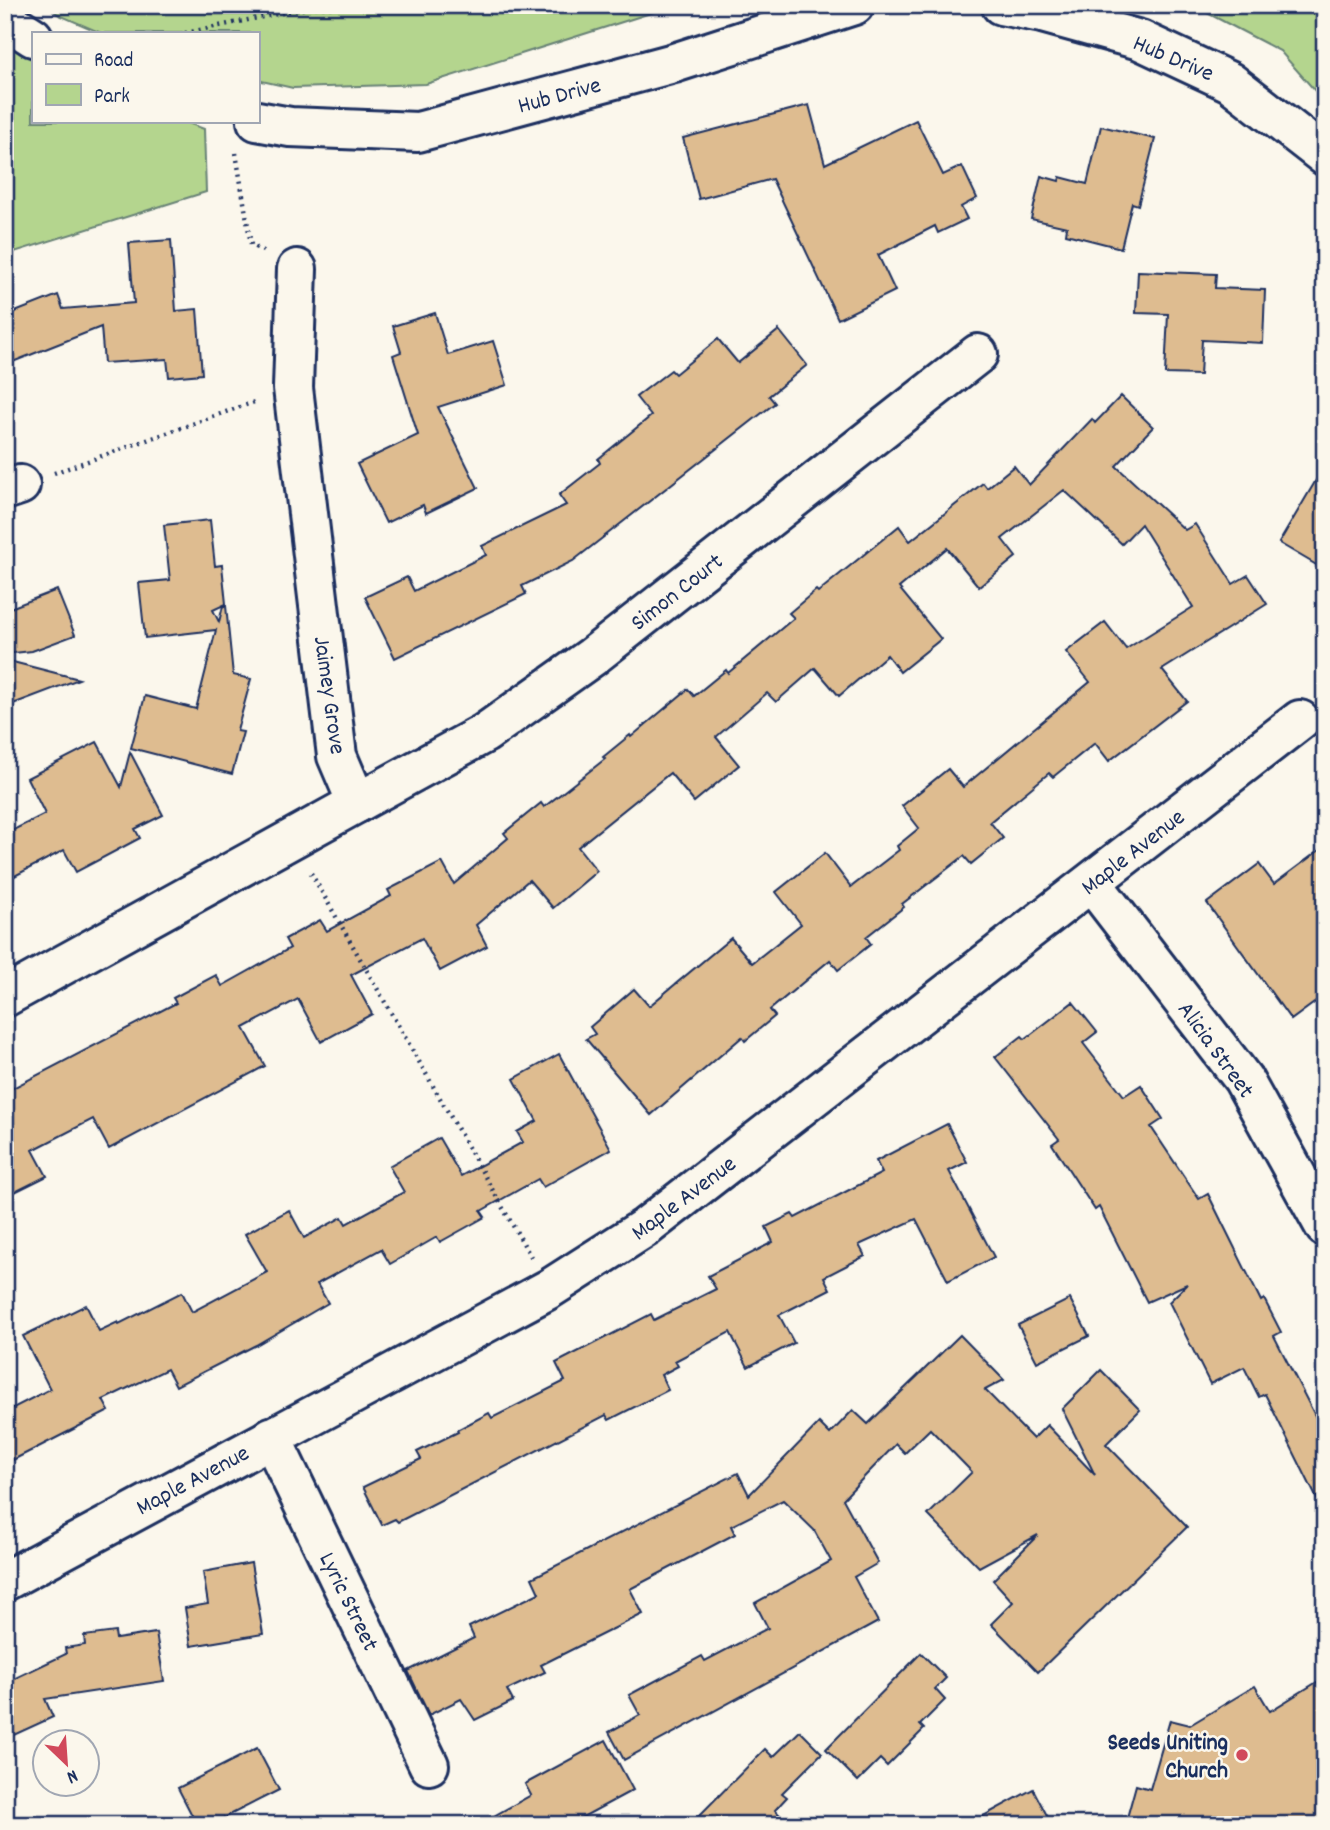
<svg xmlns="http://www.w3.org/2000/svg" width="1330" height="1830" font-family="Dekko,sans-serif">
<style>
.green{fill:#b4d58e;stroke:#688276;stroke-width:2}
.building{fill:#debc90;stroke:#1b2f5e;stroke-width:2}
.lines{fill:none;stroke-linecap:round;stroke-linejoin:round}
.minor-casing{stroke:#1b2f5e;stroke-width:44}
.path{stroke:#1b2f5e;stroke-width:4.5;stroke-dasharray:2 5;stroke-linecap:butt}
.minor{stroke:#fbf7ec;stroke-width:38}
.poi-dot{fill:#d1495b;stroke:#fbf7ec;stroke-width:2.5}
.labels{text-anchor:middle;stroke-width:5;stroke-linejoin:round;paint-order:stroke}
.street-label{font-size:24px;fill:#1b2f5e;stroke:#fbf7ec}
.poi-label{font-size:24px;font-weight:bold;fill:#1b2f5e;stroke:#fbf7ec;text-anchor:end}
</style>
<rect width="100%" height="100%" fill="#fbf7ec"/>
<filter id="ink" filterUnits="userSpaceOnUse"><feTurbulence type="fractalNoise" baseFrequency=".0143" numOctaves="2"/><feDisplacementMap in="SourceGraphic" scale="14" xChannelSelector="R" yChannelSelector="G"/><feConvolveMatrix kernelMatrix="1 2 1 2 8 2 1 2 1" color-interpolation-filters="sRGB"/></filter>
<g filter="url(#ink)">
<g class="green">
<polygon points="46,5 676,5 426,84 293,88 257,80 257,33 101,33 59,15"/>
<polygon points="1192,5 1325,5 1325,102 1280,51"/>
<polygon points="5,44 33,60 33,121 183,121 204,129 206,192 5,255"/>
</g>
<g class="building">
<polygon points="809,105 825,164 916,120 943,175 962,166 977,198 961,207 967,219 938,233 935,226 878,255 895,291 838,319 772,179 699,199 683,138"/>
<polygon points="1101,126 1155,139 1138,205 1132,203 1121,248 1066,234 1067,227 1031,219 1041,176 1059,181 1060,177 1087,184"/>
<polygon points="171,240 176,311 197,309 202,374 169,377 167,359 104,363 101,327 5,365 5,316 58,295 63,309 134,303 129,243"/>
<polygon points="1138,271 1216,274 1215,288 1265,290 1263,343 1202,340 1200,375 1165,374 1168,314 1136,313"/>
<polygon points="435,313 448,355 493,341 507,385 438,407 478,488 426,513 423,505 386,523 357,464 418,435 393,355 401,352 393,326"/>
<polygon points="779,330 807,365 769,396 775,403 573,561 522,586 526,594 395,658 365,597 407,577 414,591 486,555 482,546 566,505 559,495 600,463 598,459 651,416 636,397 671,370 675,374 718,339 738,363"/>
<polygon points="1121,396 1153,427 1116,466 1185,530 1195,524 1233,584 1248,575 1267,604 1162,670 1187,701 1109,761 1095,743 1053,777 1049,773 990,822 1003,838 971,864 964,856 902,904 904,907 866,937 871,944 838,970 830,960 770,1010 775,1016 745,1041 742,1037 651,1115 586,1039 595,1034 590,1027 634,989 649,1006 731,938 752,963 801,924 776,892 825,853 851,887 899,850 897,846 919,828 902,806 948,769 963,787 1090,682 1066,652 1105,622 1126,649 1193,607 1141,524 1122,544 1064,490 1002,539 1016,557 979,587 947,548 899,588 941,639 900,672 887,655 839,696 815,668 776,702 767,693 716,737 739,765 694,802 670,773 578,847 597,871 553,908 529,880 476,925 487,946 440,971 422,938 351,975 372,1014 321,1042 298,999 244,1028 265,1066 109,1149 93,1119 33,1150 47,1176 5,1197 5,1092 176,1003 173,998 216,975 222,986 290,948 285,939 320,920 327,931 391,896 388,890 442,862 454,884 508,838 504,833 541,803 544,807 605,759 603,757 630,735 631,737 688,689 694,696 726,670 728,673 794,618 789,613 816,590 818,592 899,526 910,541 983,483 987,488 1014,466 1029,485 1092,419 1095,423"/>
<polygon points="1325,465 1325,570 1279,543"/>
<polygon points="210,520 215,566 222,565 226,604 213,610 219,622 223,606 226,606 233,675 251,679 237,731 243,732 232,774 131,748 145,696 196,709 216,630 145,638 139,583 170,580 164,525"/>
<polygon points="57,590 75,635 32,651 5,654 5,610"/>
<polygon points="5,660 79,679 5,707"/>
<polygon points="97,742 121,787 130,752 163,815 135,829 140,838 76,872 64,850 5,881 5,834 45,814 27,778"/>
<polygon points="1325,846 1325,995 1291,1020 1207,903 1259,864 1274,884"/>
<polygon points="1073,1002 1097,1032 1083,1043 1124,1096 1141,1085 1163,1119 1151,1127 1199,1199 1208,1194 1261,1301 1264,1299 1281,1332 1274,1336 1325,1435 1325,1515 1265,1394 1259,1397 1244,1367 1210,1384 1169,1302 1187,1284 1147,1302 1099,1207 1095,1210 1052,1144 1059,1139 995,1057 1022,1036 1025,1039"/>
<polygon points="559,1054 611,1149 543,1187 538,1179 481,1211 485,1217 440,1242 437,1237 390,1264 381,1249 317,1284 328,1303 256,1345 176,1386 167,1369 103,1400 109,1411 5,1464 5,1412 50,1389 23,1336 86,1305 99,1331 118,1322 119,1324 182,1292 192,1312 267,1272 245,1234 289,1210 304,1238 342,1217 346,1224 404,1192 389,1166 439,1138 461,1176 523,1142 517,1132 537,1121 514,1079"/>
<polygon points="947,1124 967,1162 949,1171 994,1257 948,1281 916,1219 859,1245 865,1256 824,1277 830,1289 779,1315 794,1343 748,1367 730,1332 675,1361 678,1366 661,1375 668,1390 609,1420 606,1415 398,1522 395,1519 382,1525 363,1487 421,1459 417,1452 458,1432 457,1430 489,1413 492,1418 565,1381 556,1363 651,1314 654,1320 716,1289 708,1276 773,1242 766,1227 792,1214 795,1218 882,1173 876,1161"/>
<polygon points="1070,1299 1089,1336 1037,1362 1018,1325"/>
<polygon points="960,1335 1004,1380 985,1390 1033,1439 1047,1425 1095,1475 1062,1409 1101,1370 1140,1410 1106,1444 1187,1527 1038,1672 991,1624 1013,1602 993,1580 1038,1535 979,1567 928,1515 972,1472 930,1429 905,1453 896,1444 843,1499 878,1563 854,1577 878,1622 624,1760 609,1732 640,1715 629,1695 702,1656 705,1661 768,1628 755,1603 831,1561 814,1530 783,1500 731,1526 735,1534 630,1589 643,1614 541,1665 545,1672 507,1690 513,1701 475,1720 461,1699 429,1715 408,1671 474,1638 469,1627 539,1593 532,1578 738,1473 749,1495 819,1423 830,1434 853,1410 868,1424"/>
<polygon points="251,1563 263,1634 191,1646 185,1608 208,1604 203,1572"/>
<polygon points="115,1632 116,1639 156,1633 164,1681 45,1699 53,1717 5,1739 5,1683 66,1654 65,1648 85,1645 84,1636"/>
<polygon points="921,1653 946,1678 935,1689 945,1700 920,1725 924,1729 887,1766 880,1759 858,1781 826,1749"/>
<polygon points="1325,1677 1325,1825 1125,1825 1136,1785 1150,1789 1170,1720 1190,1725 1255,1686 1270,1711"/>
<polygon points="800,1731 822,1753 782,1793 787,1797 775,1810 789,1825 690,1825 765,1749 773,1757"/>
<polygon points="606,1740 633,1790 568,1825 478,1825 531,1795 525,1784"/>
<polygon points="257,1748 279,1790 210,1825 197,1825 178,1788"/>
<polygon points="1033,1789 1052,1825 967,1825"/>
</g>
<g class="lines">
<g class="minor-casing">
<g id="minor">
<polyline points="1001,5 1042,13 1140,40 1230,82 1325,156"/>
<polyline points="5,19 33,37"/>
<polyline points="257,121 290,127 418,132 674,63 854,5"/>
<polyline points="5,490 20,485"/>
<polyline points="357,803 485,733 592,657 978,354"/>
<polyline points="1092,883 1243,1079 1325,1227"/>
<polyline points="5,997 357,803 337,756 293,388 297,269"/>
<polyline points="271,1437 429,1765"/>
<polyline points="5,1581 549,1289 646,1227 1300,720"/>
</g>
</g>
<g class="path">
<polyline points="185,33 311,7 465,9 477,5"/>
<polyline points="236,153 251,245 263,251"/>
<polyline points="54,473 257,401"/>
<polyline points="311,873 531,1257"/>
</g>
<use href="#minor" class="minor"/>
</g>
</g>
<circle class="poi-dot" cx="1242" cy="1755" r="7"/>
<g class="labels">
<g class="street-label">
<text transform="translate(1174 57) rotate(23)" y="8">Hub Drive</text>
<text transform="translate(559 94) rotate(-15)" y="8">Hub Drive</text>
<text transform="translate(676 591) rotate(-38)" y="8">Simon Court</text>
<text transform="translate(331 695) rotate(82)" y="8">Jaimey Grove</text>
<text transform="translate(1132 851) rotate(-38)" y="8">Maple Avenue</text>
<text transform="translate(1217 1049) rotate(54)" y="8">Alicia Street</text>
<text transform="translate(683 1197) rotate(-37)" y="8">Maple Avenue</text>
<text transform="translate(192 1479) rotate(-28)" y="8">Maple Avenue</text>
<text transform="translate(350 1601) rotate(64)" y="8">Lyric Street</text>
</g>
<g class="poi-label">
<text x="1228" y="1749">Seeds Uniting<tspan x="1228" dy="28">Church</tspan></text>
</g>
</g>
<rect width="1330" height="1830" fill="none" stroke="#fbf7ec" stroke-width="28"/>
<rect x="14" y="14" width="1302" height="1802" fill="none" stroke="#1b2f5e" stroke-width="2.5" filter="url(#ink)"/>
<rect x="32" y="32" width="228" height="91" fill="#fbf7ec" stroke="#a1a7b3" stroke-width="2"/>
<rect x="46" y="54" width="35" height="10" fill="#fbf7ec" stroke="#a1a7b3" stroke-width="2"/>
<text x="94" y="66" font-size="21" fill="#1b2f5e">Road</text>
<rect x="46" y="84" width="35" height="21" fill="#b4d58e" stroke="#a1a7b3" stroke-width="2"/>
<text x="94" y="102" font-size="21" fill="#1b2f5e">Park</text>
<g transform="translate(66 1763) rotate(155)"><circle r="33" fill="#fbf7ec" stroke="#a1a7b3" stroke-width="2"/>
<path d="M0-5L12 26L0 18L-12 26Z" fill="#d1495b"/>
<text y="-10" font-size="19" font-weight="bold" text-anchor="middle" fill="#1b2f5e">N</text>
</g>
</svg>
